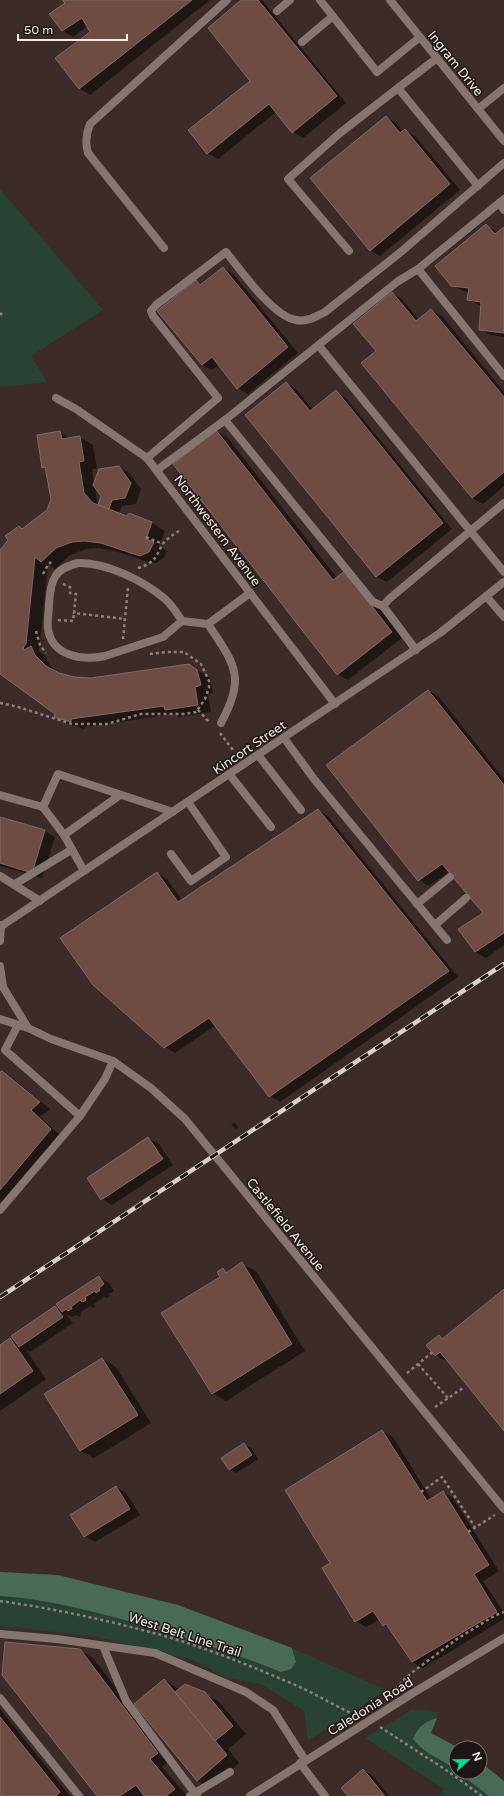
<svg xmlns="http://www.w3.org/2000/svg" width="504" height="1796" font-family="'Varela Round',sans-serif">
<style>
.green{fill:#284233}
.forest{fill:#496a57}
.shadow{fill:#0007;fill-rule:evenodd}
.building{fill:#6e4c43;stroke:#7e6b67}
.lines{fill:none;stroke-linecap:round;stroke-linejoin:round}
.path{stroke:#8e807d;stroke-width:2.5;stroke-dasharray:3 3;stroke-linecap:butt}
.service{stroke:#857470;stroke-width:8}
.minor{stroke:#857470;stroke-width:8}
.tertiary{stroke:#857470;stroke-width:8}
.rail-casing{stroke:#dacfcc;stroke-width:4.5}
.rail{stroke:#1d1614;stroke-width:3;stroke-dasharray:9;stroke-linecap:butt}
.labels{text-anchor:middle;stroke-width:3;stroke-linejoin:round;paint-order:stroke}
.street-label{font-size:13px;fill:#f5ebe8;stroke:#1d1614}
</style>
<rect width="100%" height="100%" fill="#3c2b28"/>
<g class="green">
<polygon points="0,189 103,310 31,356 47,382 0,387"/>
<polygon points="0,1572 58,1575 178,1605 292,1648 386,1690 308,1741 304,1711 261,1684 226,1678 193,1660 97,1637 0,1626"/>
<polygon points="413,1709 439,1712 431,1733 459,1748 456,1748 456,1772 480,1772 480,1762 504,1781 504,1796 440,1796 444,1789 365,1738"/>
</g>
<g class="forest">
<path d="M0,1572L58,1575L178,1605L292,1648L296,1662L291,1669L281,1672C236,1654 189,1639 143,1625C96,1612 48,1599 0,1596Z"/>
<path d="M437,1718L431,1733L459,1748H456V1770C441,1758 425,1755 413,1739C418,1727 424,1722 437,1718Z"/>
<polygon points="480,1762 504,1781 504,1796 489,1796 458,1772 480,1772"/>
</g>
<g class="shadow">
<polygon points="63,0 210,0 90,95 80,89 57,59 92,32 88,26 73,37 63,31 50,14 66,3"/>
<polygon points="243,0 262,0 346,103 303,138 293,132 276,112 218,159 207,153 252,81"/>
<polygon points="386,117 396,123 403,132 405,131 415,136 460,190 380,256 370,250"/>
<polygon points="486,225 498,233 504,228 504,337 490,335 480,329 481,306 468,299 469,292 463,291 452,285"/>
<polygon points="223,268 233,274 298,353 248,394 238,388 219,365 212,370 202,365 196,281 203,285"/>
<polygon points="392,293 402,299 419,320 431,310 442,316 504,392 504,486 483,504 472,498 362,363 377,351"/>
<polygon points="286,383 296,389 313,410 336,392 346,398 452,529 387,582 376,576"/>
<polygon points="217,431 227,437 337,578 355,578 402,638 348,680 337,674"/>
<path d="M60,432L71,439L79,437L93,445L97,469H92L94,483L119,467L129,473L141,489L136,504L122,506L119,514L128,518L129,514L152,523L165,531L159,546L167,551L164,557L157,563H151L115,551L98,548L86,549L70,555L55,569L48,564L39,652L45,655L49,664L58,674L75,678L91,679L189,665L210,678L213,693L208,694L211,712L179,717L173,714L85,727L84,729L68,724L55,716L56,714L0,673V553L19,527L23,529L48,510L52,499L47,470L43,467ZM95,486L102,496L99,504L97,502Z"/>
<polygon points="429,691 439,697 504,779 504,945 486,958 475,952 484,913 450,871 429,886 419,880"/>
<polygon points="318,810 328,816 458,977 280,1102 270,1096 216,1025 175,1053 165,1047 94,984 157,873 167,879 182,900"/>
<polygon points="0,818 45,831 55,837 42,878 0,866"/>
<polygon points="2,1072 12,1078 50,1109 40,1117 60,1135 0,1208 0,1074"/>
<polygon points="234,1123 239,1127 236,1129 231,1125"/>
<polygon points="148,1138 159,1144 173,1165 112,1205 102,1199"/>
<polygon points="242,1264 256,1271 305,1351 226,1401 212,1393 221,1277 223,1270 228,1273"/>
<polygon points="99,1277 109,1283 114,1291 108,1294 110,1296 107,1298 104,1297 94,1304 96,1306 93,1308 90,1306 80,1313 81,1315 79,1317 76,1315 72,1317 66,1314 73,1323 30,1352 26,1350 46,1379 0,1411 0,1346 10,1339 17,1343 55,1307 62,1311"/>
<polygon points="504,1290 504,1430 448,1360 446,1361 436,1355 439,1336 444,1339"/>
<polygon points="102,1359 116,1367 151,1423 94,1458 81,1451 46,1395"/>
<polygon points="382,1431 393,1437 431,1499 443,1492 453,1498 499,1571 483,1581 504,1613 504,1619 423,1668 412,1662 391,1629 384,1625 380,1619 366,1627 356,1621 331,1563"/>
<polygon points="244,1444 251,1448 258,1459 236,1473 230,1469"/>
<polygon points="116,1487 126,1493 140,1515 95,1542 85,1536 72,1515"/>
<polygon points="80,1650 93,1658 171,1760 162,1767 187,1796 98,1796"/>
<polygon points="165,1680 180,1690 204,1693 218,1701 246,1734 228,1749 239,1763 211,1788 197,1781"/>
<polygon points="0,1709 70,1796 0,1796"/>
<polygon points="363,1770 373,1776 389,1796 349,1796"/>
</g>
<g class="building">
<polygon points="62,0 192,0 79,89 55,58 90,32 82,18 62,31 49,14 65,3"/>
<polygon points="241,0 258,0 337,96 292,133 269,104 207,154 188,130 250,81 208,28"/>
<polygon points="386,116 400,133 405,129 450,184 370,251 310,178"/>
<polygon points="486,224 495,234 504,227 504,333 479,330 481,302 467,300 469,288 451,286 435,266"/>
<polygon points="223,267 288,347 237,389 212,357 202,365 157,311 196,280 200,285"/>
<polygon points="392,292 416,321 431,309 504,397 504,472 472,498 361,363 376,351 353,324"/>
<polygon points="286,382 310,411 336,390 443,523 376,577 245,415"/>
<polygon points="216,430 333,580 345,571 392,632 337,675 173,464"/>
<polygon points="60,431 62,439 80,436 84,461 79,462 84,493 93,503 127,516 129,513 152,522 146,539 154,542 149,552 140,556 101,543 84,541 72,542 56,548 41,562 35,557 26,644 23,648 24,650 31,646 35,655 46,666 59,673 75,677 91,678 189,664 197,670 201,685 195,687 198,705 165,710 164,706 71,719 71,722 54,717 55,714 0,674 0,550 8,540 5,536 19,526 22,529 47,510 51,499 45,467 42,468 37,435"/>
<polygon points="119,466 131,483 125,498 112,500 109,509 98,505 101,496 93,485 99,469"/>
<polygon points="428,690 504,785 504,933 475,952 458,929 483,913 442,864 418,881 326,765"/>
<polygon points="318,809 449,971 269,1097 209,1018 164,1048 93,985 60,938 157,872 178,902"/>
<polygon points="0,817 45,830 32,873 0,863"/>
<polygon points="2,1071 40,1102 31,1110 51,1129 0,1190 0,1072"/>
<polygon points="148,1137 163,1159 101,1200 87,1178"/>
<polygon points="242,1262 292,1344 212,1394 161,1313 220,1277 217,1272 223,1268 226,1273"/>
<polygon points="99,1276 104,1284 99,1288 100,1290 96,1293 95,1291 85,1297 86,1300 82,1302 80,1300 71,1307 72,1309 68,1311 66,1309 62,1312 56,1304"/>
<polygon points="504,1289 504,1431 440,1352 435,1356 426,1345 439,1335 442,1339"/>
<polygon points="55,1306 63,1317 19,1347 11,1336"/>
<polygon points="10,1338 33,1371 0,1394 0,1345"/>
<polygon points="102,1358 138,1415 80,1451 44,1394"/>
<polygon points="382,1430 427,1501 443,1491 489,1565 474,1574 497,1612 412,1662 386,1624 383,1626 373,1611 355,1622 322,1568 330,1563 285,1490"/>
<polygon points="244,1443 252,1455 229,1470 221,1458"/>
<polygon points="116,1486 130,1509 84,1537 70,1515"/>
<polygon points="5,1642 80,1649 158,1753 150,1759 175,1789 166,1796 144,1796 136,1785 120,1796 97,1796 2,1675"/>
<polygon points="164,1679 227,1755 197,1781 134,1704"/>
<polygon points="185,1684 205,1692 233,1726 215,1741 175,1692"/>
<polygon points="0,1717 60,1792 56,1796 0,1796"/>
<polygon points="363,1769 385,1796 348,1796 341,1788"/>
</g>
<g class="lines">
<g class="path">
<polyline points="0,313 2,315"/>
<polyline points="146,537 163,544"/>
<path d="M138,568C154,563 155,559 162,545C165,540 174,534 179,531"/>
<polyline points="43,574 48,565 51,562"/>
<polyline points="63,584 70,587 70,593 76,594 74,613 125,619"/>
<polyline points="58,620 73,621 74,613"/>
<polyline points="36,631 40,645 46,653"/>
<polyline points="123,639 128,587"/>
<polyline points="0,703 15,706 72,724 107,724 141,714 185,714 196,712 205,699 209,688 209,681 201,664 184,652 167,652 149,654"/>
<polyline points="198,710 209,722"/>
<polyline points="220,733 233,750"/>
<polyline points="418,1364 448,1398"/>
<polyline points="407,1373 434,1351"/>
<polyline points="435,1407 463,1388"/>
<polyline points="421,1492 442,1477 475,1527"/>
<polyline points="468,1532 495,1515"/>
<path d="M0,1601C49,1608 98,1618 146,1631C194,1643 241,1662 286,1681C311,1691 333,1705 357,1716"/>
<polyline points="395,1689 410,1674 457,1639 494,1616 504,1612"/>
<polyline points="380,1727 446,1770 482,1796"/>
</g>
<g class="service">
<polyline points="320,0 377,72 420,37"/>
<polyline points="277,11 290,0"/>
<polyline points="302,42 333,16"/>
<polyline points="437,58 398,88 478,186"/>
<polyline points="478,109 504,88"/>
<polyline points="499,203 504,210"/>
<path d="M164,248L88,153C85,143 86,134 90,124L227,0"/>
<polyline points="349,251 288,179 340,133 398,88"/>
<polyline points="418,269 504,199"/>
<polyline points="319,346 504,572"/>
<path d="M147,458L218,398L153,316L151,311L156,305L226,252C240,269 273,317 296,320C307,322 315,317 325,312L402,251L504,163"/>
<polyline points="157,470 225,420"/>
<path d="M78,563C106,562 144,581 165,599C172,605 177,613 182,621L163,637L105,656C82,661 52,656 48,629C47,621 49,612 49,604C50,595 50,585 55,577C59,569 70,565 78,563Z"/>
<polyline points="486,596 504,617"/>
<polyline points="383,606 373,602 225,420 397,282 418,269 504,376"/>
<polyline points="182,621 208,624 250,593"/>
<path d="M208,624C235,665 246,676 221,723"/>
<polyline points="416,650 383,606 389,599 504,503"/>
<polyline points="284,738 314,779 447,940"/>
<polyline points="258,755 301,810"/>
<polyline points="230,775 271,827"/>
<polyline points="0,795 43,807 58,774 173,812"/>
<polyline points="43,807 64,835 84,871"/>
<polyline points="64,835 120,795"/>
<polyline points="171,854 191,881 226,857 188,802"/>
<polyline points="0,876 40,901"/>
<polyline points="15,884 71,850"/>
<polyline points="417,904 450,877"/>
<polyline points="435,925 466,898"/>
<polyline points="18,1025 5,1050 80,1116 105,1079 113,1061"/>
<polyline points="0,1210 80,1116"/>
<polyline points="0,1634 57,1639 155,1653 246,1692 273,1710 305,1760"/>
<polyline points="103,1646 126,1701 197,1796"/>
<polyline points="0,1698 79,1796"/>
<polyline points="190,1796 230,1772"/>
</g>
<g class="minor">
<polyline points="56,398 76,409 147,458 335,704"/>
<polyline points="0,927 440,633 504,582"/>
<polyline points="0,941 1,925"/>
<polyline points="0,966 3,987 28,1028"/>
<polyline points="300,1763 325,1796"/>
</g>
<g class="tertiary">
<polyline points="390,0 504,141"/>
<polyline points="0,1019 28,1028 51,1039 113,1061 151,1088 185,1119 504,1509"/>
<polyline points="250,1796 413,1693 504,1638"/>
</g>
<g class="rail-casing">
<polyline id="rail" points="0,1297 504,964"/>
</g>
<use href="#rail" class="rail"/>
</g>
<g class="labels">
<g class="street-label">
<text transform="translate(456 63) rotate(51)" y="5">Ingram Drive</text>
<text transform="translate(218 530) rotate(53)" y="5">Northwestern Avenue</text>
<text transform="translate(249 747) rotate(-34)" y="5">Kincort Street</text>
<text transform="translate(286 1224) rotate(51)" y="5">Castlefield Avenue</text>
<text transform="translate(185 1634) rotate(18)" y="5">West Belt Line Trail</text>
<text transform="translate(370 1706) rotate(-32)" y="5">Caledonia Road</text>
</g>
</g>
<g transform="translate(468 1760) rotate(68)"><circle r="19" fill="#1d1614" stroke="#736b69"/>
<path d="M0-3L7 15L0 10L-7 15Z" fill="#0cd98a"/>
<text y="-6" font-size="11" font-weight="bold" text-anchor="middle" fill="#f5ebe8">N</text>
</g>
<path d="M18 34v6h109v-6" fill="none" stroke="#f5ebe8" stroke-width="2"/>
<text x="24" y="34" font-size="12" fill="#f5ebe8" stroke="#1d1614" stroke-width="3" paint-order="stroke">50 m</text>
</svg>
